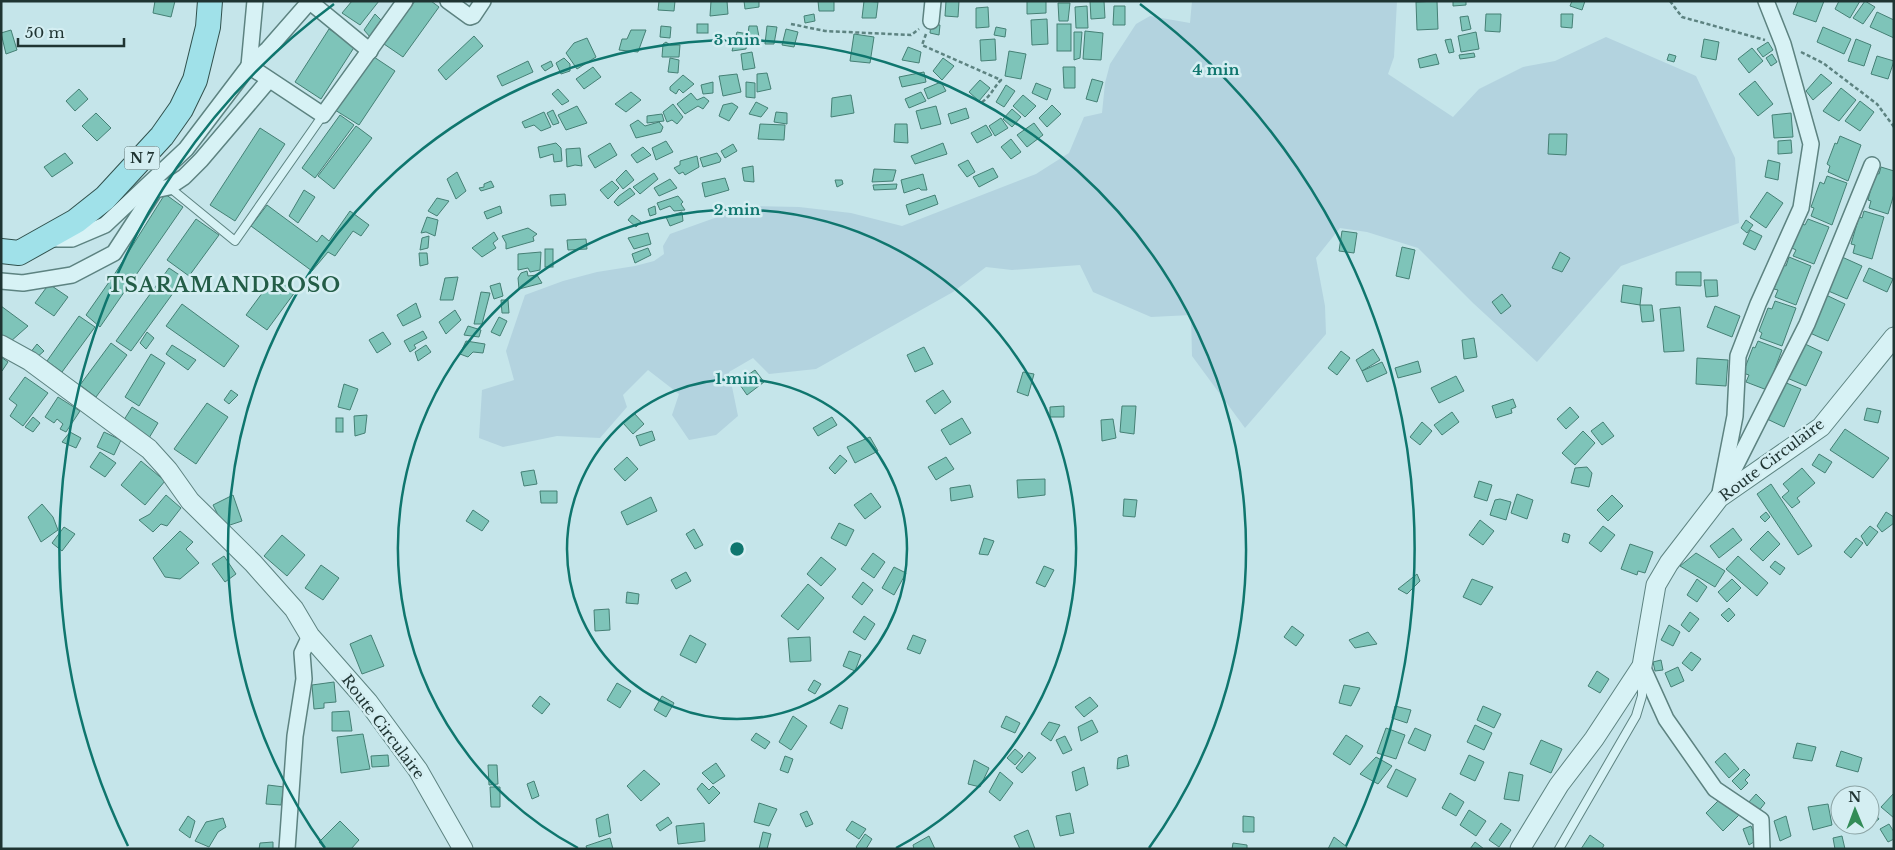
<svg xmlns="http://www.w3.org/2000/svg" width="1895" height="850" font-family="'Libre Baskerville',serif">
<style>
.farmland{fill:#b3d3df}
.building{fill:#7ec4b9;stroke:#458075}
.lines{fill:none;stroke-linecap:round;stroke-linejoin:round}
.service-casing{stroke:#5d8381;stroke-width:10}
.minor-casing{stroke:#5d8381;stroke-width:18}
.tertiary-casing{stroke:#5d8381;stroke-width:21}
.primary-casing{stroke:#30514d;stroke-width:26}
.path{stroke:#5d8381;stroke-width:2.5;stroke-dasharray:4 2.5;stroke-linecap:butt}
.service{stroke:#d7f2f5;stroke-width:8}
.minor{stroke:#d7f2f5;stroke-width:15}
.tertiary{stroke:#d7f2f5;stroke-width:19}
.primary{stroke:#a0e1e9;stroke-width:24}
.ring{fill:none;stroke:#0f766e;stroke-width:2.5}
.labels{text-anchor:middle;stroke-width:5;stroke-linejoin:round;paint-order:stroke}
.shield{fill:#d4eef2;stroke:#556c6c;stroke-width:1}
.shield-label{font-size:14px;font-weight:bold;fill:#1f3432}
.street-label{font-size:15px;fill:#1f3432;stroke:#d4eef2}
.district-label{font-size:20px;font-weight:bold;letter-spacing:1px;fill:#235d47;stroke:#d4eef2}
.centre{fill:#0f766e;stroke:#d4eef2;stroke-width:2.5}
.ring-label{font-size:15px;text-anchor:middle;font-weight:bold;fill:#0f766e;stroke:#d4eef2;stroke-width:5;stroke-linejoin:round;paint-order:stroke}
</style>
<rect width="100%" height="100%" fill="#c5e5ea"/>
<polygon class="farmland" points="1192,1 1397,1 1394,57 1388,74 1453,117 1479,89 1523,67 1555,61 1606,37 1696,76 1735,158 1739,223 1621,266 1537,362 1473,303 1418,248 1367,232 1340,228 1316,258 1325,306 1326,334 1245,428 1192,356 1191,315 1151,317 1093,292 1080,265 1012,270 986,267 953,292 816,369 769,374 753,358 729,372 738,416 716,435 689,440 672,415 679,394 648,370 623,395 627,407 600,438 557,436 503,447 479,438 482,390 514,380 506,351 525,295 563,281 597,272 635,266 654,261 664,254 663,246 670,234 748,206 799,207 851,213 902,226 1036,174 1069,153 1084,117 1102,113 1105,83 1110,64 1136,24 1150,16 1190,23"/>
<g class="building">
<polygon points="155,1 175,1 171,17 153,13"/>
<polygon points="352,1 379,1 360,25 342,13"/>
<polygon points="415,1 431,1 439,7 403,57 384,44"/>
<polygon points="659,1 675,1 674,11 658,10"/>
<polygon points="711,1 727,1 728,14 710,16"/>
<polygon points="744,1 759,1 759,7 745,9"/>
<polygon points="818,1 834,1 834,11 819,11"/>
<polygon points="864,1 878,2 876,18 862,18"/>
<polygon points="946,1 959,1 958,17 945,16"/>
<polygon points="1027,1 1046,1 1046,13 1027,14"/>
<polygon points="1090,1 1104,1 1105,18 1091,19"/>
<polygon points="1437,1 1438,29 1417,30 1416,2"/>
<polygon points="1453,1 1466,1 1466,5 1453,6"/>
<polygon points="1572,1 1585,1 1582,10 1570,6"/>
<polygon points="1798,1 1824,1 1816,22 1793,14"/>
<polygon points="1839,1 1860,1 1850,18 1835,9"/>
<polygon points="1865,1 1875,7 1863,24 1853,18"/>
<polygon points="1058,3 1070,3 1068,21 1059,21"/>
<polygon points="1087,6 1088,28 1076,28 1075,7"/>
<polygon points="1114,6 1125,6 1125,25 1113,25"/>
<polygon points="988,7 989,27 976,28 976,8"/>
<polygon points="1877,12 1894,20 1894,38 1870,27"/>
<polygon points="375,14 381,20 370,37 364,30"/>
<polygon points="814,14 815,21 805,23 804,16"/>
<polygon points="1486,14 1501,14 1500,32 1485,31"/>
<polygon points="1561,14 1573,14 1572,28 1561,27"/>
<polygon points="1468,16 1471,29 1462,31 1460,17"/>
<polygon points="1047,19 1048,44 1032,45 1031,20"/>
<rect x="697" y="24" width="11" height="9"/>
<polygon points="931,24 940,25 939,35 930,33"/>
<rect x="1057" y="24" width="14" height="27"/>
<polygon points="661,26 671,27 670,38 660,37"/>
<polygon points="749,26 757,26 759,37 748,38 746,49 732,51 737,32 748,34"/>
<polygon points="767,26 777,27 774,44 765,44"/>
<polygon points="996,27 1006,29 1005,37 994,35"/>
<polygon points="1823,27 1851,39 1844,54 1817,42"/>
<polygon points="329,29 355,46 321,99 295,82"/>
<polygon points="786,29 798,32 794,47 782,45"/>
<polygon points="11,30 17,50 6,54 1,33"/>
<polygon points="631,30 646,30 638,52 619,50 622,39 627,39"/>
<polygon points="1085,31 1103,33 1101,60 1083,59"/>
<polygon points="1074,32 1082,32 1080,58 1074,60"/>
<polygon points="1476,32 1479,49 1461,52 1458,36"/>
<polygon points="854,34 874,37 870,63 850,61"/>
<polygon points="474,36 483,46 446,80 438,70"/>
<polygon points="587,38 596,57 577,69 566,53 574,43"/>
<polygon points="995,39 996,60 981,61 980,40"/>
<polygon points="1451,39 1454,52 1449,53 1445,40"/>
<polygon points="1704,39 1719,42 1716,60 1701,57"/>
<polygon points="1856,39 1871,45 1864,66 1848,61"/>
<polygon points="666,42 670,45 680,45 679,57 662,57 663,44"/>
<polygon points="1768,42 1773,50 1763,57 1757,49"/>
<polygon points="908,47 921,52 919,63 902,60"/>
<polygon points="1752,48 1763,61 1749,73 1738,59"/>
<polygon points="1009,51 1026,54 1021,79 1005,76"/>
<polygon points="752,52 755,68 743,70 741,54"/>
<polygon points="1474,53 1475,57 1460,59 1459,55"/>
<polygon points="1436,54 1439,64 1420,68 1418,59"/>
<polygon points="1669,54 1676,56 1674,62 1667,60"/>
<polygon points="1772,54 1777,62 1771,66 1766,58"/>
<polygon points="371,55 395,71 359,125 335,110"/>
<polygon points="1877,56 1894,61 1888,79 1871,74"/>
<polygon points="564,58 570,64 570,71 561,74 556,63"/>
<polygon points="670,58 679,60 678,73 668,72"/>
<polygon points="943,58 954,66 942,80 933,71"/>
<polygon points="528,61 533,72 502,86 497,76"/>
<polygon points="551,61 553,66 545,71 541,66"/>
<polygon points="593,67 601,77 584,89 576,79"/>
<polygon points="1063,67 1075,67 1075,88 1064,88"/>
<polygon points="924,72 926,82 902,87 899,77"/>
<polygon points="767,73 771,89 757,92 757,74"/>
<polygon points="737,74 741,92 723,96 719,76"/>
<polygon points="1821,74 1832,83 1813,100 1806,91"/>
<polygon points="683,75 694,84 683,93 679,89 676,94 670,90 670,87"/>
<polygon points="1092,79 1103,82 1097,102 1086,99"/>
<polygon points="980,80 990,88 979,101 969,92"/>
<polygon points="1755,81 1773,104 1758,116 1739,94"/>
<polygon points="713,82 713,93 703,94 701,85"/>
<polygon points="746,82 755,83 755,98 746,97"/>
<polygon points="941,82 946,91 928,99 924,89"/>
<polygon points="1036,83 1051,89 1047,100 1032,93"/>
<polygon points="1006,85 1015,91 1004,107 996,102"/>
<polygon points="1841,88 1856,100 1839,121 1823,111"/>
<polygon points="79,89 88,99 75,111 66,101"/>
<polygon points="558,89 569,101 562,105 552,94"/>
<polygon points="631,92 641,100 626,112 615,104"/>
<polygon points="921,92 926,101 909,108 905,99"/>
<polygon points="691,93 697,100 704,97 709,101 703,109 698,106 685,114 677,104"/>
<polygon points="851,95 854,113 831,117 832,98"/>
<polygon points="1023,95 1036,106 1025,117 1013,106"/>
<polygon points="1860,101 1874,112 1860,131 1845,121"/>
<polygon points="756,102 768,108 761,117 749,114"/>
<polygon points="732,103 738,107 729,121 719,116 723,105"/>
<polygon points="673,104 683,117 677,124 672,120 667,122 663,112"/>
<polygon points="1052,105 1061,114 1047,127 1039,118"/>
<polygon points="577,106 587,123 566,130 558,115"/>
<polygon points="936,106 941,124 921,129 916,111"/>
<polygon points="966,108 969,118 951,124 948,114"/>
<polygon points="1012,109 1021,117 1012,127 1003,119"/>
<polygon points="553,110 559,123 553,125 547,113"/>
<polygon points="544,112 551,127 541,131 534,125 525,128 522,122"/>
<polygon points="776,112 787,113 787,124 774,122"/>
<polygon points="96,113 111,128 97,141 82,126"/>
<polygon points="1791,113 1793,137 1774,138 1772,115"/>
<polygon points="662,114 664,121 647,123 647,116"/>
<polygon points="340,115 354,125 315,178 302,168"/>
<polygon points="1001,118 1008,128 995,136 989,126"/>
<polygon points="638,120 645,126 659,122 663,127 661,132 636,138 630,125"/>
<polygon points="1034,123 1043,135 1027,147 1017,135"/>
<polygon points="760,124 785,125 784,140 758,139"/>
<polygon points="895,124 907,124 908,143 894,142"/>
<polygon points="986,125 992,135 977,143 971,133"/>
<polygon points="356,126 372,138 334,189 318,176"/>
<polygon points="260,128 285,144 235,221 210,205"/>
<polygon points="1549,134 1567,134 1566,155 1548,154"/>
<polygon points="1840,136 1861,145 1848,181 1828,172 1830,166 1827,164 1835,143 1837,144"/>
<polygon points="1011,139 1021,152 1011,159 1001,147"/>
<polygon points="1791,140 1792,153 1778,154 1778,141"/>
<polygon points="666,141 673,152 656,160 652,148"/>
<polygon points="556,143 561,148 562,161 554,162 553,154 540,158 538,147"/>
<polygon points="610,143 617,155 595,168 588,156"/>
<polygon points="943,143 947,154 915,164 911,156"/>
<polygon points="733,144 737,151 725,158 721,151"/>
<polygon points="643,147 651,155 637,163 631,155"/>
<polygon points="580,148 582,166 575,165 567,167 566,149"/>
<polygon points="65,153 73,163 52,177 44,167"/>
<polygon points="717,153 721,159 720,162 703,167 700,158"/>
<polygon points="697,156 699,167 685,175 683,172 679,174 674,168 680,165 680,161"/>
<polygon points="968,160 975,172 967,177 958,165"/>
<polygon points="1768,160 1780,163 1778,180 1765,177"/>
<polygon points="753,166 754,182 744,181 742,168"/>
<polygon points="1881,167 1894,171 1894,194 1888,214 1869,208 1871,201 1868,200 1875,173 1879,174"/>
<polygon points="993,168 998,177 979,187 973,177"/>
<polygon points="874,169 896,170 893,181 872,182"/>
<polygon points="626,170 634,180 623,189 616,180"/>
<polygon points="457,172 466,191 456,199 447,179"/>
<polygon points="654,173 658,179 640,194 633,187"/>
<polygon points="923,174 927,190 921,190 919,188 904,193 901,180"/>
<polygon points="1827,176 1847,183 1832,225 1811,216 1814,208 1811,207 1820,182 1824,184"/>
<polygon points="725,178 729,190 705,197 702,183"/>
<polygon points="670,179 677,188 659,196 654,188"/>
<polygon points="835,180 842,180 843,184 837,187"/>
<polygon points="491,181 494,187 481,191 479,188 484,187 484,184"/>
<polygon points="612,181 619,188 608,199 600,190"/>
<polygon points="897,184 896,189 874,190 873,185"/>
<polygon points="630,188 635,194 618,206 614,202 619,196"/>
<polygon points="304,190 315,197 298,223 289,216"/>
<polygon points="1767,192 1783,203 1766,228 1750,217"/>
<polygon points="165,194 183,207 100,327 86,315 114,275"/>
<polygon points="565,194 566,205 551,206 550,195"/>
<polygon points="935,195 938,204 909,215 906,205"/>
<polygon points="678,196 683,202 681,204 685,210 674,211 670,206 660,210 657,203"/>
<polygon points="437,198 449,201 437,216 428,211"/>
<polygon points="267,205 317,242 322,235 329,241 350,211 369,225 361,236 353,231 335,256 328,252 312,271 251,226"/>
<polygon points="500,206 502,213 487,219 484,212"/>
<polygon points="655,206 656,214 650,216 648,209"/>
<polygon points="1864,211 1884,217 1872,259 1853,253 1855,245 1851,244 1859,217 1862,218"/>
<polygon points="682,212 683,221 670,226 666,217"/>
<polygon points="632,215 641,222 636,227 628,220"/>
<polygon points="427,217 438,220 435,236 426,232 421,233"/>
<polygon points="196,219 219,235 189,276 167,260"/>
<polygon points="1808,219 1829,227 1814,264 1793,256 1796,250 1792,248 1802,224 1805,225"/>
<polygon points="1746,220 1753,225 1747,233 1741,228"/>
<polygon points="528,228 537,234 533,237 534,241 506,249 506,243 502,236"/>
<polygon points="1750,230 1762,236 1755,250 1743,244"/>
<polygon points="1342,231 1357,233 1354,253 1339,251"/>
<polygon points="494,232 498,239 493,243 496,248 482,257 472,248"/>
<polygon points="648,233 651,244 634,249 628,238"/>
<polygon points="429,236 428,248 420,250 422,238"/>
<polygon points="586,239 587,249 568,250 567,240"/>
<polygon points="1402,247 1415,250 1409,279 1396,276"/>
<polygon points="648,248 651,255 635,263 632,254"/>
<rect x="545" y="249" width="8" height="18"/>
<polygon points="541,252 540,270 530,272 528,268 518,270 518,254"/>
<polygon points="1560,252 1570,258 1562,272 1552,268"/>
<polygon points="419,253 427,253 428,264 420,266"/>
<polygon points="1789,257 1811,266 1796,305 1775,297 1778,290 1774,289 1783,265 1786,266"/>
<polygon points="1842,257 1862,266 1847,299 1826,290"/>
<polygon points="169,268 184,278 131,351 116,341"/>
<polygon points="1869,268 1893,279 1887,292 1863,281"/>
<polygon points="527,271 528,276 537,275 542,283 519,289 518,278 521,273"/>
<polygon points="1676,272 1701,272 1701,286 1676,285"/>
<polygon points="274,277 295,292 267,330 246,315"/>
<polygon points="458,277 453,300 440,300 445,278"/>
<polygon points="1704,280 1717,280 1718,296 1706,297"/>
<polygon points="500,283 503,296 494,299 490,286"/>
<polygon points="49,284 68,297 54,316 35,303"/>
<polygon points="1623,285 1642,288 1640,305 1621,302"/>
<polygon points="481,292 490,293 482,324 474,324"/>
<polygon points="1502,294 1511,306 1501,314 1492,302"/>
<polygon points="1826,295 1845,304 1828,341 1810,333"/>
<polygon points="501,300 508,300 509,313 502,313"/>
<polygon points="1775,301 1796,308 1782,346 1760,338 1762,333 1759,331 1768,308 1772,309"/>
<polygon points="416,303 421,317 403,326 397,315"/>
<polygon points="182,304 239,346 224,367 166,326"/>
<polygon points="1640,305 1652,305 1654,321 1642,322"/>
<polygon points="1,306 28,326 10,342 1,335"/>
<polygon points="1715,306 1740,316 1732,337 1707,327"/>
<polygon points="1680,307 1684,351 1664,352 1660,309"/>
<polygon points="455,310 461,320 446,334 439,322"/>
<polygon points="79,316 95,327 62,372 47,361"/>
<polygon points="499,317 507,321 500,336 491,332"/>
<polygon points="468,326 481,330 479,337 464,335"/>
<polygon points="423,331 427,338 414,345 416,348 410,352 404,341"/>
<polygon points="147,332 154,338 146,349 140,343"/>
<polygon points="383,332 391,344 377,353 369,340"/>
<polygon points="1474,338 1477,357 1464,359 1462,340"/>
<polygon points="466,341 485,344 483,353 473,352 468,357 460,354"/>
<polygon points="1758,341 1782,350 1767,390 1746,382 1749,375 1743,373 1753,347 1755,348"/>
<polygon points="111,343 127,355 96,397 80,385"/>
<polygon points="1803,343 1822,352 1806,386 1787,378"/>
<polygon points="37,344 44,351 36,358 30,353"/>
<polygon points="172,345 196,360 188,370 166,354"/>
<polygon points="426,345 431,352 418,361 415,352"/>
<polygon points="924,347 933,364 915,372 907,355"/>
<polygon points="1373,349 1380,360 1362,371 1356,360"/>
<polygon points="1341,351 1350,358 1337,375 1328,368"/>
<polygon points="151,354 165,363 139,406 125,397"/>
<polygon points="1,357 8,362 2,371 1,371"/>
<polygon points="1697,358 1728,360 1726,386 1696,384"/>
<polygon points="1418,361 1421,372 1398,378 1395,368"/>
<polygon points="1382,362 1387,373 1367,382 1362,371"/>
<polygon points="755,370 764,382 747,395 738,382"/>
<polygon points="1023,372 1034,374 1028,396 1017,392"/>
<polygon points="1456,376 1464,391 1439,403 1431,388"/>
<polygon points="25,377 48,393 23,426 10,416 17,405 9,399"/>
<polygon points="1784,382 1801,389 1784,427 1767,419"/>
<polygon points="344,384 358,389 350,410 338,407"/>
<polygon points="231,390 238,395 229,404 224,400"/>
<polygon points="943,390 951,402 935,414 926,401"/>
<polygon points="58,397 80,411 66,432 60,429 63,424 57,419 54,423 45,417"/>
<polygon points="1513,399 1516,407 1511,409 1512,413 1496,418 1492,406"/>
<polygon points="207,403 228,417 196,464 174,449"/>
<polygon points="1064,406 1064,417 1050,417 1050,407"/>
<polygon points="1122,406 1136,406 1134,434 1120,432"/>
<polygon points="132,407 158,423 149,438 122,423"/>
<polygon points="1570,407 1579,417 1566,429 1557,419"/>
<polygon points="1867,408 1881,411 1878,423 1864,420"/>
<polygon points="1452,412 1459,422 1442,435 1434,425"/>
<polygon points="634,413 644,424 633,434 623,423"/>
<polygon points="367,415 365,433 355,436 354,416"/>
<polygon points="33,417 40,423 33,432 25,427"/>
<polygon points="832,417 837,425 818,436 813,428"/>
<rect x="336" y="418" width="7" height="14"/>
<polygon points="962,418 971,433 950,445 941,430"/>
<polygon points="1113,419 1116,438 1102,441 1101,420"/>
<polygon points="1422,422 1432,431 1420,445 1410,437"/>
<polygon points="1603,422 1614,436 1602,445 1591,431"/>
<polygon points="1845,429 1889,458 1873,478 1830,450"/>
<polygon points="652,431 655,440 640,446 636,436"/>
<polygon points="1583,431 1595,443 1575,465 1562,453"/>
<polygon points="70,432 81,438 76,448 62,442"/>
<polygon points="104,432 121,440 114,455 97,447"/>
<polygon points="870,437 878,451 855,463 847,447"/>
<polygon points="100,452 116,463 105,477 90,467"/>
<polygon points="1819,454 1832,462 1825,473 1812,465"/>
<polygon points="840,455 847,461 835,474 829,468"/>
<polygon points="627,457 638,469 625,481 614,469"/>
<polygon points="946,457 954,469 936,480 928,467"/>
<polygon points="141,461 165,481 145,505 121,485"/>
<polygon points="1587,467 1592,473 1589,487 1571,483 1575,468"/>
<polygon points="1802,468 1815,483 1797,498 1800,502 1792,508 1782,497 1789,491 1783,484"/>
<polygon points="534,470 537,484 524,486 521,472"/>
<polygon points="1045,479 1045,495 1018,498 1017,480"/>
<polygon points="1479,481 1492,485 1487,501 1474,497"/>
<polygon points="1771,484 1812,546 1798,555 1757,494"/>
<polygon points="970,485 973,497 951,501 950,488"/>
<polygon points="540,491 557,491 557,503 541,503"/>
<polygon points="871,493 881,507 865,519 854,505"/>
<polygon points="1517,494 1533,500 1527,519 1511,513"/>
<polygon points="166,495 181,508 167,526 161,524 153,532 139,520 150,514"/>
<polygon points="233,495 242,521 224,527 213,505"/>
<polygon points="1612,495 1623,506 1608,521 1597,510"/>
<polygon points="651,497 657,511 627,525 621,512"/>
<polygon points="1124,499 1137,500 1135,517 1123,516"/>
<polygon points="1500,499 1511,502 1506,520 1490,515 1495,500"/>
<polygon points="42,504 53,517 58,530 41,542 28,517"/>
<polygon points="473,510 489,521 482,531 466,521"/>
<polygon points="1766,512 1770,517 1765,522 1760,517"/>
<polygon points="1886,512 1894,517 1894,523 1882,532 1877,526"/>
<polygon points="1480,520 1494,531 1483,545 1469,535"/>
<polygon points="839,523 854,530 846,546 831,538"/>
<polygon points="1603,526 1615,535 1601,552 1589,543"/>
<polygon points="1870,526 1878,532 1867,546 1861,536"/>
<polygon points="64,527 75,534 62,551 52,543"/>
<polygon points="1733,528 1742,540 1719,558 1710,546"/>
<polygon points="694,529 703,545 695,549 686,534"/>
<polygon points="180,531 193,542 186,549 199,563 180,579 165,577 153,558"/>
<polygon points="1768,531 1780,544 1763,561 1750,549"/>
<polygon points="1564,533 1570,535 1568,543 1562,541"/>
<polygon points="282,535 305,555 287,576 264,556"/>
<polygon points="984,538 994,541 988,555 979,554"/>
<polygon points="1856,538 1863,543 1851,558 1844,552"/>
<polygon points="1630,544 1653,552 1645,573 1638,571 1637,575 1621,569"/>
<polygon points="873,553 885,562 874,578 861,569"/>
<polygon points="1696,553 1725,571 1715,587 1680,566"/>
<polygon points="224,556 236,574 225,582 212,564"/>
<polygon points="1738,556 1768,583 1757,596 1726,569"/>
<polygon points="821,557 836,569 821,586 807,574"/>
<polygon points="1775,561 1785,568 1780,575 1770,567"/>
<polygon points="321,565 339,578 323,600 305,588"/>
<polygon points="1044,566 1054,570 1045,587 1036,583"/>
<polygon points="894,567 906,573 894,595 882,588"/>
<polygon points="686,572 691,581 676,589 671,580"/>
<polygon points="1417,574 1420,581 1407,594 1398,589"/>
<polygon points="1472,579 1493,587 1481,605 1463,597"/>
<polygon points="1697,579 1707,587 1697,602 1687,595"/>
<polygon points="1732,579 1741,588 1727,602 1718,592"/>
<polygon points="863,582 873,590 862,605 852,597"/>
<polygon points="808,584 824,598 798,630 781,616"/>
<polygon points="627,592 639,594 638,604 626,603"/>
<polygon points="1729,608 1735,615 1728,622 1721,615"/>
<polygon points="609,609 610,630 595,631 594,610"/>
<polygon points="1690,612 1699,619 1689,632 1681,625"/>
<polygon points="864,616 875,624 865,640 853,632"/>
<polygon points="1669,625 1680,632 1673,646 1661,640"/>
<polygon points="1292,626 1304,635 1296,646 1284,637"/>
<polygon points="1368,632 1377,644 1355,648 1349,640"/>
<polygon points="371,635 384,666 362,674 350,644"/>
<polygon points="690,635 706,644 696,663 680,655"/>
<polygon points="913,635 926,640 920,654 907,649"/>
<polygon points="810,637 811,661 790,662 788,638"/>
<polygon points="849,651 861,655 855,671 843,666"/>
<polygon points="1691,652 1701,659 1692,671 1682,663"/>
<polygon points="1661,660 1663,670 1655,671 1653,662"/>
<polygon points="1678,667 1684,681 1671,687 1665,673"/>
<polygon points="1597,671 1609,679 1600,693 1588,686"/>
<polygon points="814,680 821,684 815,694 808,690"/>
<polygon points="334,682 336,702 324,703 324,708 314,709 312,685"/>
<polygon points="617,683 631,691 620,708 607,700"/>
<polygon points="1344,685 1360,688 1351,706 1339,703"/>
<polygon points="540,696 550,704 542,714 532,706"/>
<polygon points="662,696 674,703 666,717 654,710"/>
<polygon points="1090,697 1098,706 1084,717 1075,707"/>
<polygon points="839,705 848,708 842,729 830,723"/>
<polygon points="1395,706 1411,710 1407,723 1392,718"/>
<polygon points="1483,706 1501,714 1494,728 1477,720"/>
<polygon points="349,711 352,731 332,731 332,712"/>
<polygon points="793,716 807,726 791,750 779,742"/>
<polygon points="1006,716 1020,723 1015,733 1001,727"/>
<polygon points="1092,720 1098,732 1081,741 1078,727"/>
<polygon points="1049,722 1060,725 1051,741 1041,734"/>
<polygon points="1475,725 1492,733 1484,750 1467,742"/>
<polygon points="1386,728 1405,735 1396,759 1377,753"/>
<polygon points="1415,728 1431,735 1425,751 1408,743"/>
<polygon points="756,733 770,742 765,749 751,740"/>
<polygon points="363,734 370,769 341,773 337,737"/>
<polygon points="1346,735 1363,746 1350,765 1333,754"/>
<polygon points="1065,736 1072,750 1063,754 1056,740"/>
<polygon points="1541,740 1562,749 1551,773 1530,764"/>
<polygon points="1797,743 1816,747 1812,761 1793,758"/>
<polygon points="1015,749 1023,756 1015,765 1007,758"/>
<polygon points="1841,751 1862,758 1858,772 1836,766"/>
<polygon points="1029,752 1036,758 1022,773 1016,768"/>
<polygon points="1725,753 1739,769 1729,778 1715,762"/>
<polygon points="388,755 389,766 372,767 371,756"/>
<polygon points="1127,755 1129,766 1117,769 1118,758"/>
<polygon points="1469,755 1484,762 1475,781 1460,774"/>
<polygon points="785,756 793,759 788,773 780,770"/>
<polygon points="1376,757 1392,766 1378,784 1360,774"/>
<polygon points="974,760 989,768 980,787 968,784"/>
<polygon points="716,763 725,776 713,784 702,773"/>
<polygon points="488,765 497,765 498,784 489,785"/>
<polygon points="1084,767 1088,785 1076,791 1072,772"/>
<polygon points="1396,769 1416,779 1407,797 1387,787"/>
<polygon points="1744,769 1750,775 1745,780 1748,783 1741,790 1732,781"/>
<polygon points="644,770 660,784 641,801 627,786"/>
<polygon points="1000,772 1013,783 1000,801 989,792"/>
<polygon points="1509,772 1523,775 1519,801 1504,799"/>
<polygon points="534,781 539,796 532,799 527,784"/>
<polygon points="702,783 709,790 713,786 720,793 709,804 697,789"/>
<polygon points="268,785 284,787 281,805 266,804"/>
<polygon points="490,787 500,787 500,807 491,807"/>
<polygon points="1450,793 1464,802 1456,816 1442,808"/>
<polygon points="1894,793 1894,818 1881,807"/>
<polygon points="1756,794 1765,803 1758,812 1748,803"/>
<polygon points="1720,799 1739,815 1723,831 1706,813"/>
<polygon points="759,803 777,809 769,826 754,822"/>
<polygon points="1828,804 1832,825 1813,830 1808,807"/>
<polygon points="1469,810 1486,821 1476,836 1460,825"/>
<polygon points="807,811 813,824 806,827 800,814"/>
<polygon points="1873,812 1879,819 1871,825 1870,814"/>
<polygon points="1070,813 1074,833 1060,836 1056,816"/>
<polygon points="608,814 611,833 599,837 596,819"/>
<polygon points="188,816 195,821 190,838 179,830"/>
<polygon points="1243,816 1254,817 1254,832 1243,832"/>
<polygon points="1786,816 1791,836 1780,841 1774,821"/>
<polygon points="668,817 672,823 660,831 656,825"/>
<polygon points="223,818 226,827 218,832 209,847 195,841 206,822"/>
<polygon points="340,821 359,840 351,849 325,849 319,842"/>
<polygon points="852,821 866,829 859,839 846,830"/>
<polygon points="704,823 705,841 678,844 676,826"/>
<polygon points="1501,823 1511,830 1499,847 1489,840"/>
<polygon points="1889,824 1894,832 1894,839 1888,842 1880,829"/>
<polygon points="1751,826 1757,840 1749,845 1743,829"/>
<polygon points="1028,830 1035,849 1020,849 1014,836"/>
<polygon points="763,832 771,834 767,849 759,849"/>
<polygon points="865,834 872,839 866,849 858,849 856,847"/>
<polygon points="1590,835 1604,845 1602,849 1581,849"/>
<polygon points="929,836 935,849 914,849 913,845"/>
<polygon points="1842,836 1845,849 1835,849 1833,838"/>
<polygon points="1334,837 1347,847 1346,849 1328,849"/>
<polygon points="610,838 613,849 587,849 586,846"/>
<polygon points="273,842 273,849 259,849 260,843"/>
<polygon points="1475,842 1484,849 1470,849"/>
<polygon points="1233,843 1247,845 1247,849 1232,849"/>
</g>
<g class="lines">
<g class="service-casing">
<g id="service">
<polyline points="169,187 235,241 323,115"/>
<polyline points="1559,849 1636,716 1642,696 1642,676"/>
</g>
</g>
<g class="minor-casing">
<g id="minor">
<polyline points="309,1 370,51"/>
<polyline points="448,1 470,17 473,16 483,1"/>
<polyline points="931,21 933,1"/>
<polyline points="249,66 323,115 405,1"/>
<polyline points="249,66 255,1"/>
<polyline points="48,239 72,239 105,225 186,149 249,66 268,49 310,1"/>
<polyline points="1,281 23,283 72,275 114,253 155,190 169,187 184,177 201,160 269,80"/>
<polyline points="1727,483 1807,324 1872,165"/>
<polyline points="1719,498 1735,416 1738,356 1758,304 1801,208 1811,144 1783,44 1766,1"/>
<polyline points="1642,666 1666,719 1715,789 1761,820 1762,849"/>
<polyline points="287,849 295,736 304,679 302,653 310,636"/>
</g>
</g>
<g class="tertiary-casing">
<g id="tertiary">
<polyline points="1,345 30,361 149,449 168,470 190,501 253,563 294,609 310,636 368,702 418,770 463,849"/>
<polyline points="1520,849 1559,785 1594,739 1642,666 1656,585 1669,563 1719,498 1821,427 1894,337"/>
</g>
</g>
<g class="primary-casing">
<polyline id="primary" points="1,251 19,253 76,221 105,198 162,136 181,109 195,80 208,27 210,1"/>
</g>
<g class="path">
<polyline points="1670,1 1682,17 1765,40"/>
<polyline points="791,24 825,31 911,35 919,29"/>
<path d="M926,34L922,45L1001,80C993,88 992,95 981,103"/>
<polyline points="1801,52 1823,63 1877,104 1894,127"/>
</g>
<use href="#service" class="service"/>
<use href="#minor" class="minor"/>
<use href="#tertiary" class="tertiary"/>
<use href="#primary" class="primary"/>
</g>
<g class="ring">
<circle cx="737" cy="549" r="170"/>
<path d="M578 848A339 339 0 1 1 896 848"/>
<path d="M325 848A509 509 0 1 1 1149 848"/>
<path d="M128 846A678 678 0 0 1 334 4M1140 4A678 678 0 0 1 1346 846"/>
</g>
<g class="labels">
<rect class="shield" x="124.5" y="146.5" width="35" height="23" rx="4"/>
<g class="shield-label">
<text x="142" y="163">N 7</text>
</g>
<g class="street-label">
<text transform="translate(1772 460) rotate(-37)" y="5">Route Circulaire</text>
<text transform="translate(383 727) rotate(53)" y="5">Route Circulaire</text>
</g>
<g class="district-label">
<text x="224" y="292">TSARAMANDROSO</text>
</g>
</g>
<circle cx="737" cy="549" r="8" class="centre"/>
<g class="ring-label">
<text x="737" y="45">3 min</text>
<text x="1216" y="75">4 min</text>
<text x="737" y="215">2 min</text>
<text x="737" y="384">1 min</text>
</g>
<rect width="1895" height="850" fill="none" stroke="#1f3432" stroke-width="5"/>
<g transform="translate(1855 810) rotate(359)"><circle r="24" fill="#d4eef2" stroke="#8ca4a5"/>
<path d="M0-4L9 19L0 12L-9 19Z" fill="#328c57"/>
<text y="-8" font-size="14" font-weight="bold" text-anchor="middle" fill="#1f3432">N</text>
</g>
<path d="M18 38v8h106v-8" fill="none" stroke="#1f3432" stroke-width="2.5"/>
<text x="25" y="38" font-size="15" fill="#1f3432" stroke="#d4eef2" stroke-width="4" paint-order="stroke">50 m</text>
</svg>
